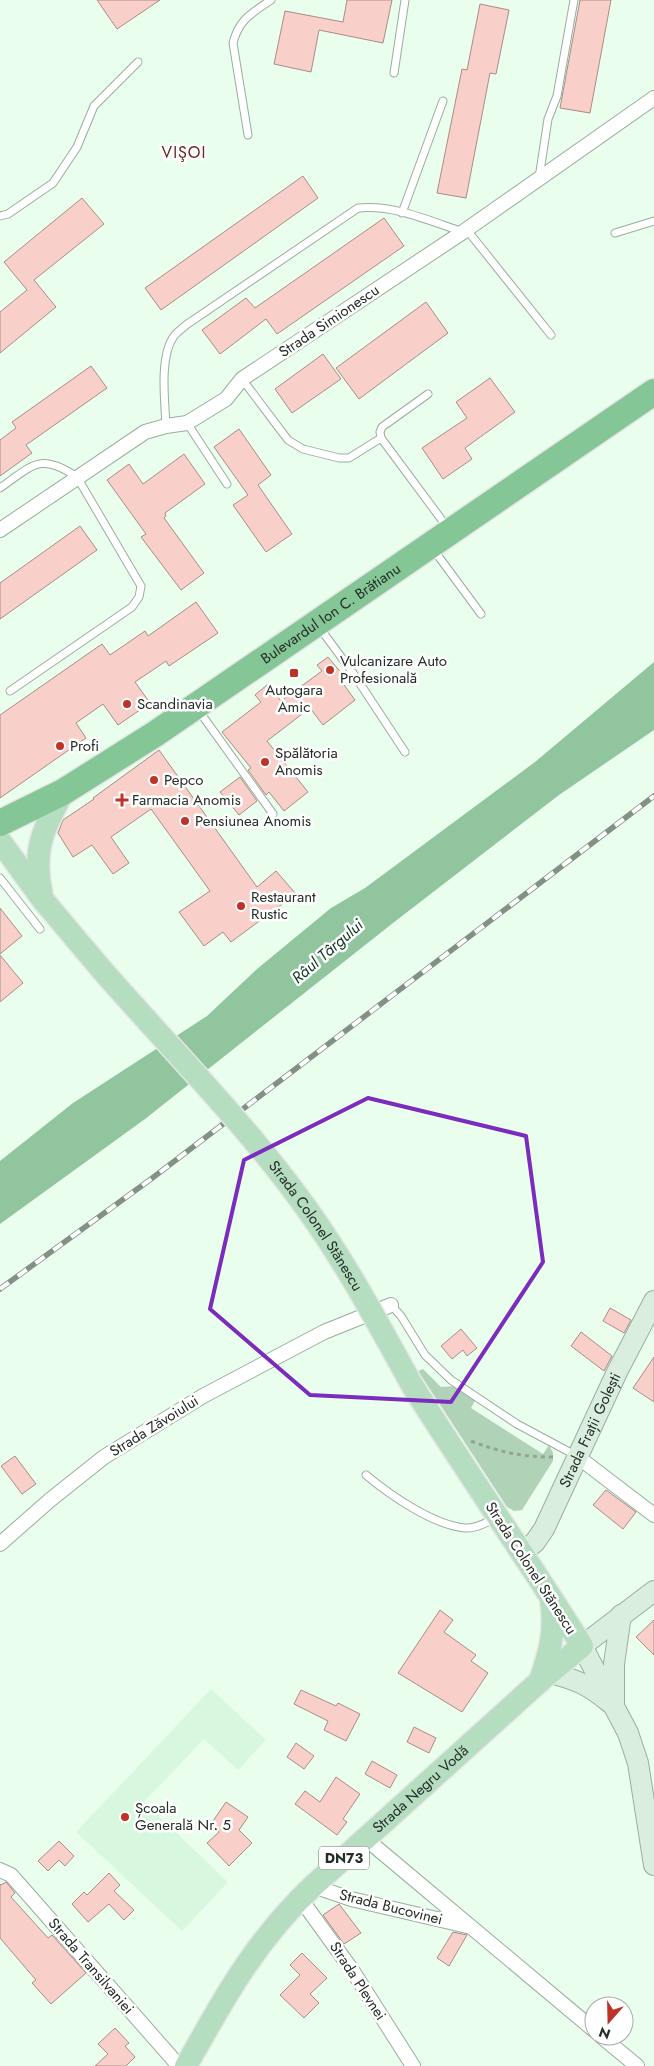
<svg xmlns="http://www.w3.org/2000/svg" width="654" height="2066" font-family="Jost,sans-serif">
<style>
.built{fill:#d7f7df}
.green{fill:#b0d3b8}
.water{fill:#90c59e}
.building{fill:#f8cfc9;stroke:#aa8c87}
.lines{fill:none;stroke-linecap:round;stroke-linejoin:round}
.lane-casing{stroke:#98af9d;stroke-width:9}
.street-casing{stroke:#98af9d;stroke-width:16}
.secondary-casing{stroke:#98af9d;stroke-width:22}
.primary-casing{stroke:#e5e6e5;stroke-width:25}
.highway-casing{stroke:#e5e6e5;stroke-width:29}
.path{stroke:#94a397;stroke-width:3;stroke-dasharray:4 4;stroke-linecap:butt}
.lane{stroke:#fff;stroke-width:7}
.street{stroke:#fff;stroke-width:14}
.secondary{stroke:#daeee0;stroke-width:20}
.primary{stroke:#b5ddc0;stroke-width:22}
.highway{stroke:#84c696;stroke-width:26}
.rail-casing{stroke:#829085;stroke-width:5.5}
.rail{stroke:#fff;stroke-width:4;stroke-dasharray:11;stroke-linecap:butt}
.primary-bridge-casing{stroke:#e5e6e5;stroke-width:25;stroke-linecap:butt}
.primary-bridge{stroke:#b5ddc0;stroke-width:22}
.marked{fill:none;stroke:#7b2cbf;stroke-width:4;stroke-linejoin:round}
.poi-dot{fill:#bf3228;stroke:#fff;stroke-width:2}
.labels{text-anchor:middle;stroke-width:5;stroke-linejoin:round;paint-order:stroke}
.shield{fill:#fff;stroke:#666c67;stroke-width:1}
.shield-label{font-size:14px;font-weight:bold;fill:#242d26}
.street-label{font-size:15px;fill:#242d26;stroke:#fff}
.poi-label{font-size:15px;fill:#242d26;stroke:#fff;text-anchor:start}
.neighbourhood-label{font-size:16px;letter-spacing:1px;fill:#69241e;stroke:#fff}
.water-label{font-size:16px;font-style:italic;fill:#0e371d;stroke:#fff}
</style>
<rect width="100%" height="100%" fill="#eafeee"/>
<polygon class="built" points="211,1689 266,1740 238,1770 204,1739 144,1802 228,1882 182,1931 76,1832"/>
<polygon class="green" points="423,1369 441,1387 456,1386 476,1399 471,1408 543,1454 549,1445 553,1453 553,1461 522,1510 514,1511 507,1507 418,1371"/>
<polygon class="water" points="654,662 654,730 559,795 393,923 145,1119 0,1224 0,1161 73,1103 207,1016 257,969 331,908 365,888 535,762"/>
<g class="building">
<polygon points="97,0 160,0 117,29"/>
<polygon points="347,0 392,0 383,43 319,30 311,72 274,64 285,11 343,22"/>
<polygon points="580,0 611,0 590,113 560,108"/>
<polygon points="480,4 509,10 496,74 490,73 466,198 437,193 462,69 467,70"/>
<polygon points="303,176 318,198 161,310 145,288"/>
<polygon points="82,198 104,224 34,280 56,307 0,353 0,312 27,290 4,262"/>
<polygon points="384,218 404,246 277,334 266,319 220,354 202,330 246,298 255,308"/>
<polygon points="426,302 448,333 359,399 336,368"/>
<polygon points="323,354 341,379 292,413 275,389"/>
<polygon points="91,366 107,388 26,445 32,453 0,476 0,440 16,428 12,422"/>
<polygon points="490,378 515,412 465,448 472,459 443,479 422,448 467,418 456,402"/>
<polygon points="239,429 271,475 258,485 292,534 266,552 233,505 248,495 214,447"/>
<polygon points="184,454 205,484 165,513 166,516 164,518 204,573 181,590 141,537 146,534 107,480 129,464 143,484"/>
<polygon points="80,526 97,550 0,619 0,583"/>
<polygon points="196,602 218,633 169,666 166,661 135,682 150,703 118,725 103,704 76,723 86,738 0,798 0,715 102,644 110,655 145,631 148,636"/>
<polygon points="328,657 343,675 339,678 355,700 323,725 310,708 267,741 308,792 284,811 269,792 266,795 248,770 251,768 222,732 261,702 255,695 268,684 281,701 322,671 317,665"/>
<polygon points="159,750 257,887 276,871 296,894 231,942 223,932 204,946 179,912 210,891 151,809 111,837 129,863 113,874 92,845 73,857 58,833 63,820 94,799 93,798"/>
<polygon points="240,777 257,801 239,815 220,792"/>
<polygon points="0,908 22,936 0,954"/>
<polygon points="0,955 23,983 0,1002"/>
<polygon points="610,1308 631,1320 624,1333 603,1321"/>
<polygon points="461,1329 477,1348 467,1356 463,1350 452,1359 441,1346"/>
<polygon points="581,1332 612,1356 604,1371 571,1346"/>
<polygon points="654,1357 654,1402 633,1388"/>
<polygon points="15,1456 36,1484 22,1494 1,1466"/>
<polygon points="606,1490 636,1512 623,1529 593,1505"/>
<polygon points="440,1610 453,1620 444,1632 476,1655 471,1661 488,1673 462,1712 398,1673"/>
<polygon points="654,1620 654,1655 636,1637"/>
<polygon points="301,1690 336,1706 338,1703 360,1714 346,1741 324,1730 328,1721 294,1704"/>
<polygon points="414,1727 436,1738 429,1753 407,1742"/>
<polygon points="296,1743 314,1756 304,1769 287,1757"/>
<polygon points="372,1761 397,1775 390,1788 365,1774"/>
<polygon points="336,1777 360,1794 343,1819 347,1822 337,1835 295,1804 305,1791 320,1802"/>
<polygon points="226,1802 248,1817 239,1830 252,1843 229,1866 207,1843 219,1832 211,1824"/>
<polygon points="59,1841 74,1856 65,1866 59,1860 48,1871 38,1861"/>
<polygon points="109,1873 120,1885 114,1891 134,1910 124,1920 109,1904 88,1922 72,1904 84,1892 87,1895"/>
<polygon points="6,1882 15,1893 11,1897 48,1938 52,1935 86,1973 51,2004 32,1983 36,1980 0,1938 0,1884 1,1885"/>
<polygon points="339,1904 361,1933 344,1944 323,1915"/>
<polygon points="453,1932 467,1935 449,1966 437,1958"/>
<polygon points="302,1953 327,1978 310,1994 319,2003 304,2018 280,1995 300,1975 290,1965"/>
<polygon points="115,2028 129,2043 125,2046 135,2057 126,2066 95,2066 108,2054 98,2044"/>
</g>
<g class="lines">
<g class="lane-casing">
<g id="lane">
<polyline points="394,73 405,0"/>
<path d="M248,135L233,43C239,19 252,13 271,0"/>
<polyline points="539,178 548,119 557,96 574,0"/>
<polyline points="402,213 443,101"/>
<polyline points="0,216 8,214 53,183 77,147 94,106 138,62"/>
<polyline points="467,230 551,335"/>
<polyline points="615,233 654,221"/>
<polyline points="242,379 288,440 303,449 339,458 349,458 381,438 447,527"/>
<polyline points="187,423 227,484"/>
<path d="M166,426C165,401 159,357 174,336C177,332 182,329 186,325L358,208C393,204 430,221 463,232"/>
<polyline points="381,438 380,432 382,427 428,394"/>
<path d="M0,488C33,465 40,452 77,477L141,586L139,597L132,607L10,691"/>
<polyline points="433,549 481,614"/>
<polyline points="319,627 353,673 405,752"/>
<polyline points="199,711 273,814"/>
<polyline points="0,878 40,929"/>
<polyline points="391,1305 401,1316 425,1355 451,1380 517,1424 575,1455"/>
<path d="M366,1475C390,1495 433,1525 465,1528C475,1529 485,1523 494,1519"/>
</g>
</g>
<g class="street-casing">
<g id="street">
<polyline points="0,530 145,432 166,426 187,423 226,399 242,379 463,232 654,98"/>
<polyline points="578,1457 654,1515"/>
<polyline points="0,1544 50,1500 104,1457 203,1396 324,1332 391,1305"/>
<polyline points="366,1839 594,2030"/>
<polyline points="0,1870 11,1875 179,2066"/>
<polyline points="313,1886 351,1899 467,1926"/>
<polyline points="300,1898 352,1970 413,2066"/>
<polyline points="601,2036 637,2066"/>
</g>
</g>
<g class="secondary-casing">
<g id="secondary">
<path id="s1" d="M522,1553L535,1542L544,1529L617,1372L654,1301"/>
<polyline points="654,1591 582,1646 628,1733 638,1763 654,1865"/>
<path d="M550,1673C575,1679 589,1685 609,1702"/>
<polyline points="614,1702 614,1664 621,1615"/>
</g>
</g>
<g class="primary-casing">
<g id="primary">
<polyline points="0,841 43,900 102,970"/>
<path d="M42,896C32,851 42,832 63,792"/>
<path d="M540,1681C550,1651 556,1631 551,1599"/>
<path id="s2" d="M186,2066C224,1998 255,1941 313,1886L540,1681L582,1646C527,1558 467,1473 412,1385"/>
</g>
</g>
<g class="highway-casing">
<g id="highway">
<path id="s3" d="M0,823L63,792L155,734L654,392"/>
</g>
</g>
<path class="path" d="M471,1441C500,1452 521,1457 553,1457"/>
<use href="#lane" class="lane"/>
<use href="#street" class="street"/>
<use href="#secondary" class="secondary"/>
<use href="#primary" class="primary"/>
<use href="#highway" class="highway"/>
<g class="rail-casing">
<polyline id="rail" points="0,1289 151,1179 654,796"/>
</g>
<use href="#rail" class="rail"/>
<g class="primary-bridge-casing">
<g id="primary-bridge">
<path id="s4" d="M102,970C171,1049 246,1124 307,1209C347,1265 379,1325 412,1385"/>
</g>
</g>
<use href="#primary-bridge" class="primary-bridge"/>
</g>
<path class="marked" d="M368,1098L526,1136L543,1262L451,1402L310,1395L210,1309L244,1160Z"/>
<g class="poi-dot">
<circle cx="330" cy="670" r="5"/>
<rect x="289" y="668" width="10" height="10" rx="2.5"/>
<circle cx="127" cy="704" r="5"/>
<circle cx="60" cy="746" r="5"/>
<circle cx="265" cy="762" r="5"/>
<circle cx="154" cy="780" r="5"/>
<path d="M119.5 792.5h5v5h5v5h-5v5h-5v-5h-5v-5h5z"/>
<circle cx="185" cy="821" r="5"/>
<circle cx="241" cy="906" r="5"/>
<circle cx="125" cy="1817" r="5"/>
</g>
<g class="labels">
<rect class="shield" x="319" y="1846.5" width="50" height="23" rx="4"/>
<g class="shield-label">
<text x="344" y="1863">DN73</text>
</g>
<g class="street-label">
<text transform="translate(329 321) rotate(-34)" y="5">Strada Simionescu</text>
<text dy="5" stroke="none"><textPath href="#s3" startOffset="392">Bulevardul Ion C. Brătianu</textPath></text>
<text dy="5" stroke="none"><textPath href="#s4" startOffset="334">Strada Colonel Stănescu</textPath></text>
<text transform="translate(154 1426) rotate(-32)" y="5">Strada Zăvoiului</text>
<text dy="5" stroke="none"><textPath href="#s1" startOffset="142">Strada Frații Golești</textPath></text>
<text transform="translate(531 1568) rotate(57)" y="5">Strada Colonel Stănescu</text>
<text dy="5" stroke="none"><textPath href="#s2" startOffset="366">Strada Negru Vodă</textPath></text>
<text transform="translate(391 1907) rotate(14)" y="5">Strada Bucovinei</text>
<text transform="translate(91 1966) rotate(49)" y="5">Strada Transilvaniei</text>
<text transform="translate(358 1981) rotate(57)" y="5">Strada Plevnei</text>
</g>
<g class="poi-label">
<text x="340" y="666">Vulcanizare Auto<tspan x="340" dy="17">Profesională</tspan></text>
<text x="294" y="695" text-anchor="middle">Autogara<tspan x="294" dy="17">Amic</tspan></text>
<text x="137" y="709">Scandinavia</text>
<text x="70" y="751">Profi</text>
<text x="275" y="758">Spălătoria<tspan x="275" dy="17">Anomis</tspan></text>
<text x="164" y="785">Pepco</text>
<text x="132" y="805">Farmacia Anomis</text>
<text x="195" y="826">Pensiunea Anomis</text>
<text x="251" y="902">Restaurant<tspan x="251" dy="17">Rustic</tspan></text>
<text x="135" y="1813">Școala<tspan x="135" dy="17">Generală Nr. 5</tspan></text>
</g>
<g class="neighbourhood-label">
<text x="184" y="158">VIŞOI</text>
</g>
<g class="water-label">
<text transform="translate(327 951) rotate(-41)" y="6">Râul Târgului</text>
</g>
</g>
<g transform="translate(609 2021) rotate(200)"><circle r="24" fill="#ffffff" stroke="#a7aba8"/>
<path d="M0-4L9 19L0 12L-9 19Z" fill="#bf3228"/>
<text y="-8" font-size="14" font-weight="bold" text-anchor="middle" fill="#242d26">N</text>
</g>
</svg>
